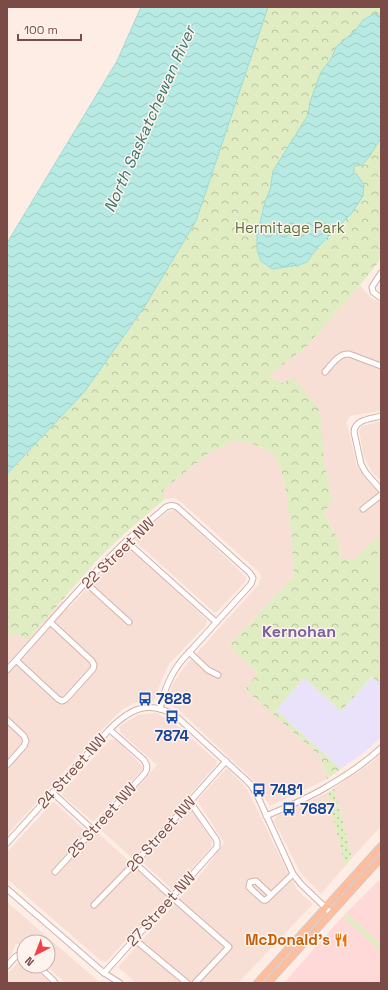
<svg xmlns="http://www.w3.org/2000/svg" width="388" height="990" font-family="'Space Grotesk',sans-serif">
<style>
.residential{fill:#f8dfd6}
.commercial{fill:#ffd9d8}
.education{fill:#eae1fb}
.grass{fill:url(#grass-dots)}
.park{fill:url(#park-crowns)}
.pitch{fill:#e0edc2}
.water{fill:url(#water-waves);stroke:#9ddcd4}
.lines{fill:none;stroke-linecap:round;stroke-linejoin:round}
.minor-casing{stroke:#d4b2ac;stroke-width:7}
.major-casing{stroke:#d7c9c8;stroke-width:8}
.minor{stroke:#fff;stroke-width:5}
.major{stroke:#ffbd9b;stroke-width:6}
.labels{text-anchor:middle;stroke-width:3;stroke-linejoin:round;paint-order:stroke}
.park-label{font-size:15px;fill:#5b7439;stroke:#fff3ed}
.street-label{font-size:15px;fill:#7a4b47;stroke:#fff3ed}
.transit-label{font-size:15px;font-weight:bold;fill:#164399;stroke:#fff3ed;text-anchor:start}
.food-label{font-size:15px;font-weight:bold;fill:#c56008;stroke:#fff3ed;text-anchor:end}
.water-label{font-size:16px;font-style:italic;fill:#377971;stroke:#fff3ed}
.neighbourhood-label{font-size:16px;font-weight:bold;fill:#79639d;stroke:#fff3ed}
</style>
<defs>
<pattern id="grass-dots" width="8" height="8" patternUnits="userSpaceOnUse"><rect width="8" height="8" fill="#e0edc2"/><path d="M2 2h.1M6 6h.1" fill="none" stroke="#bbc29f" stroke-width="1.8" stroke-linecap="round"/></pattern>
<pattern id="park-crowns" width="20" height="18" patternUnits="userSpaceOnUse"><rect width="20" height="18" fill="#e0edc2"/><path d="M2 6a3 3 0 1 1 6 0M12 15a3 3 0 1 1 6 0" fill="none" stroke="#bbc29f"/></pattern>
<pattern id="water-waves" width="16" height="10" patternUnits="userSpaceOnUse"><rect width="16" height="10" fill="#b7eae3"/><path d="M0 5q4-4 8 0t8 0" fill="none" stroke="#a1cac4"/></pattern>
</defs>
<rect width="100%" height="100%" fill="#feede5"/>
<g class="residential">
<polygon points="360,285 370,297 381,303 381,411 350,416 346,423 349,431 357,467 381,494 381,534 354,560 341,560 339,541 324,513 332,500 324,462 282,383 268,376 306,347"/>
<polygon points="381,421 381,481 371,471 364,457 359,431 362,426"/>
<polygon points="234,440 256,445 274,454 281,469 287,498 291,528 294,576 229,646 258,673 245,689 314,751 320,755 327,779 270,806 253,780 180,711 171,705 169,701 172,685 185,666 258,585 261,577 260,573 182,503 174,498 165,499 163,490 209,453"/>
<polygon points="176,510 246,577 246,581 217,612 214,612 137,543 135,538 169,511"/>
<polygon points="126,547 131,549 207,620 206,625 169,664 161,682 154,701 133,703 122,710 110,721 7,835 7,636 16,634 27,640 62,601 69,608"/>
<polygon points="156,713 173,722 217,761 216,765 133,859 101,830 157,765 121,733 119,727 137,715"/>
<polygon points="116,739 142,766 142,770 94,821 92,821 62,795 64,790 110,740"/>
<polygon points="381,754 381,826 352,858 334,788 371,763"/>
<polygon points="227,768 247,789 286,869 298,891 313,904 238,983 136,983 118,967 197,879 224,843 197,800"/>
<polygon points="327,793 345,866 321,894 300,872 274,821 277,816"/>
<polygon points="54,802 92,837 97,832 130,862 129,863 165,895 165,898 106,962 100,960 7,879 7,852 52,803"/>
<polygon points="189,810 192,810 212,841 211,847 174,889 172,889 143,863 142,861"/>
<polygon points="7,902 98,981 100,983 64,983 63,980 56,975 47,966 48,966 48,942 24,942 24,945 20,944 16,944 11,955 7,959"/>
<polygon points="24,960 24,966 32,966 50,983 7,983 7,974 19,961"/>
</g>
<g class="commercial">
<polygon points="378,881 381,884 381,944 346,913"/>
<polygon points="343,916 378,949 381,959 381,983 284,983"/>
</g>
<polygon class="education" points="373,677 381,684 381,737 367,750 341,769 276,710 304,678 341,711"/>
<polygon class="grass" points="334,788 352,858 345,866 327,793"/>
<g class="park">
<polygon points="268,7 381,7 381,259 360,285 306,347 268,376 282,383 294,378 320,410 324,462 332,500 324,514 339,541 341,560 354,560 381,534 381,684 372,677 341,711 304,678 276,710 341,769 327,779 320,755 314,751 245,689 258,673 229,646 294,576 291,528 287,498 281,469 274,454 256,445 234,440 209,453 163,490 165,499 123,535 100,557 27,640 16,634 7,636 7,475 85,391 145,306 196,221"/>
<polygon points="346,913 381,944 381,959 378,949 343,916"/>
</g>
<polygon class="pitch" points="381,550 381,587 363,568"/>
<g class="water">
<polygon points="141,7 268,7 196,221 145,306 85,391 7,474 7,243 117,61"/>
<polygon points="376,13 381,17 381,138 369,157 362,165 354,166 354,173 358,176 364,185 363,196 351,214 317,248 307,262 299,265 272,269 261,261 257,250 257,236 255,229 260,223 265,201 270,190 273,171 308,115 310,102 321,72 331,59 336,47 356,30 363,20"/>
</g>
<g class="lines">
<g class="minor-casing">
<g id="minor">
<polyline points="381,273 372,287 373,292 381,298"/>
<path d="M325,372C331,365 339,353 349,354L381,366"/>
<path d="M381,416C371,419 355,419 354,432L361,464L366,473L381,490"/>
<polyline points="363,509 381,495"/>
<polyline points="126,541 216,622"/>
<polyline points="86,583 129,622"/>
<polyline points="189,652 208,670 218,675"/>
<polyline points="17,659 18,662 58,699 62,701 66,699 93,669 94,665 92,661 50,622"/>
<path d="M7,670C44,630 79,587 118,549C133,534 150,521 166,507C170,505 173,505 177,507L250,573L253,578L251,584L183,659C170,674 164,690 160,709"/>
<polyline points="7,720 24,736 26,741 24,746 7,765"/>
<polyline points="53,793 93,830"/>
<path d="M266,816C287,807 309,798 328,786C347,775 365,763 381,748"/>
<path d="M7,843L108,731C129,709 148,699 176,716L245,779L251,785L258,797L293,874L301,884L331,913"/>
<polyline points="135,863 172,897 229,947 195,983"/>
<path d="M55,872L145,773C148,768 147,765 144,760L110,730"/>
<polyline points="7,889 104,973 120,983"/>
<polyline points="271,895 256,881 250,882 249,887 263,900 266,900 293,874"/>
<polyline points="94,905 135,863 226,761"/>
<polyline points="134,939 187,983"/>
<path d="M7,966C12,961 16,953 24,954"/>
<polyline points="38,966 53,980 55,983"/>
<polyline points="104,973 217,847 217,842 216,839 190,802"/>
</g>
</g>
<g class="major-casing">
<g id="major">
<polyline points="257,983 381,846"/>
<polyline points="268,983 381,858"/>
</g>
</g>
<use href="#minor" class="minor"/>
<use href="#major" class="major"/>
</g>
<defs>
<g id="bus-bare" transform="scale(1.08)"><path d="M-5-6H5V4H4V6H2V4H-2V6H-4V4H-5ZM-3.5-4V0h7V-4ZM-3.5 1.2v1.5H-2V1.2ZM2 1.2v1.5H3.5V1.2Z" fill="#1a4fb4" stroke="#fff3ed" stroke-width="2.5" paint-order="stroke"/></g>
<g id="restaurant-bare" transform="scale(1.08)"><path d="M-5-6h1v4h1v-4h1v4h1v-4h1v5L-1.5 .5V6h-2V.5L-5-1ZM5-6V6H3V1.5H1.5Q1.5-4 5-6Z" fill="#e8710a" stroke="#fff3ed" stroke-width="2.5" paint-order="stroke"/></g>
</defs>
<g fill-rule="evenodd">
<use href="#bus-bare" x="145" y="699"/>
<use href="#bus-bare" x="172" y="717"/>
<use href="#bus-bare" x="259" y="790"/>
<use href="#bus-bare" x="289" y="809"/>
<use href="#restaurant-bare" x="341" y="940"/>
</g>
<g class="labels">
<g class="park-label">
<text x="290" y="233">Hermitage Park</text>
</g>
<g class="street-label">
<text transform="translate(118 553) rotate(-44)" y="5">22 Street NW</text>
<text transform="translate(72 771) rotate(-48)" y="5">24 Street NW</text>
<text transform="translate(102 820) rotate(-48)" y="5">25 Street NW</text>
<text transform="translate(161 834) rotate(-48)" y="5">26 Street NW</text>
<text transform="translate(161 909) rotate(-48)" y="5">27 Street NW</text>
</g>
<g class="transit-label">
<text x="156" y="704">7828</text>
<text x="172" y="741" text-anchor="middle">7874</text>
<text x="270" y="795">7481</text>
<text x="300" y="814">7687</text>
</g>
<g class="food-label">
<text x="330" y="945">McDonald's</text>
</g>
<g class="water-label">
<text transform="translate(149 119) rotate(-66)" y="6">North Saskatchewan River</text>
</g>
<g class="neighbourhood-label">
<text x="299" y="637">Kernohan</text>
</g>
</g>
<rect width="388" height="990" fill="none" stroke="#7a4b47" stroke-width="16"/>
<g transform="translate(36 954) rotate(222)"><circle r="19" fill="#fff3ed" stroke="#cab0ab"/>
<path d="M0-3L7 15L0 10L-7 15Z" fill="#f2404b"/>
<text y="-6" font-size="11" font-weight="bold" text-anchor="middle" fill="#7a4b47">N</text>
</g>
<path d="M18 34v6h63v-6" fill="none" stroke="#7a4b47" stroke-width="2"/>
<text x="24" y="34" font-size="12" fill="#7a4b47" stroke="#fff3ed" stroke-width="3" paint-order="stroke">100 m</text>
</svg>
